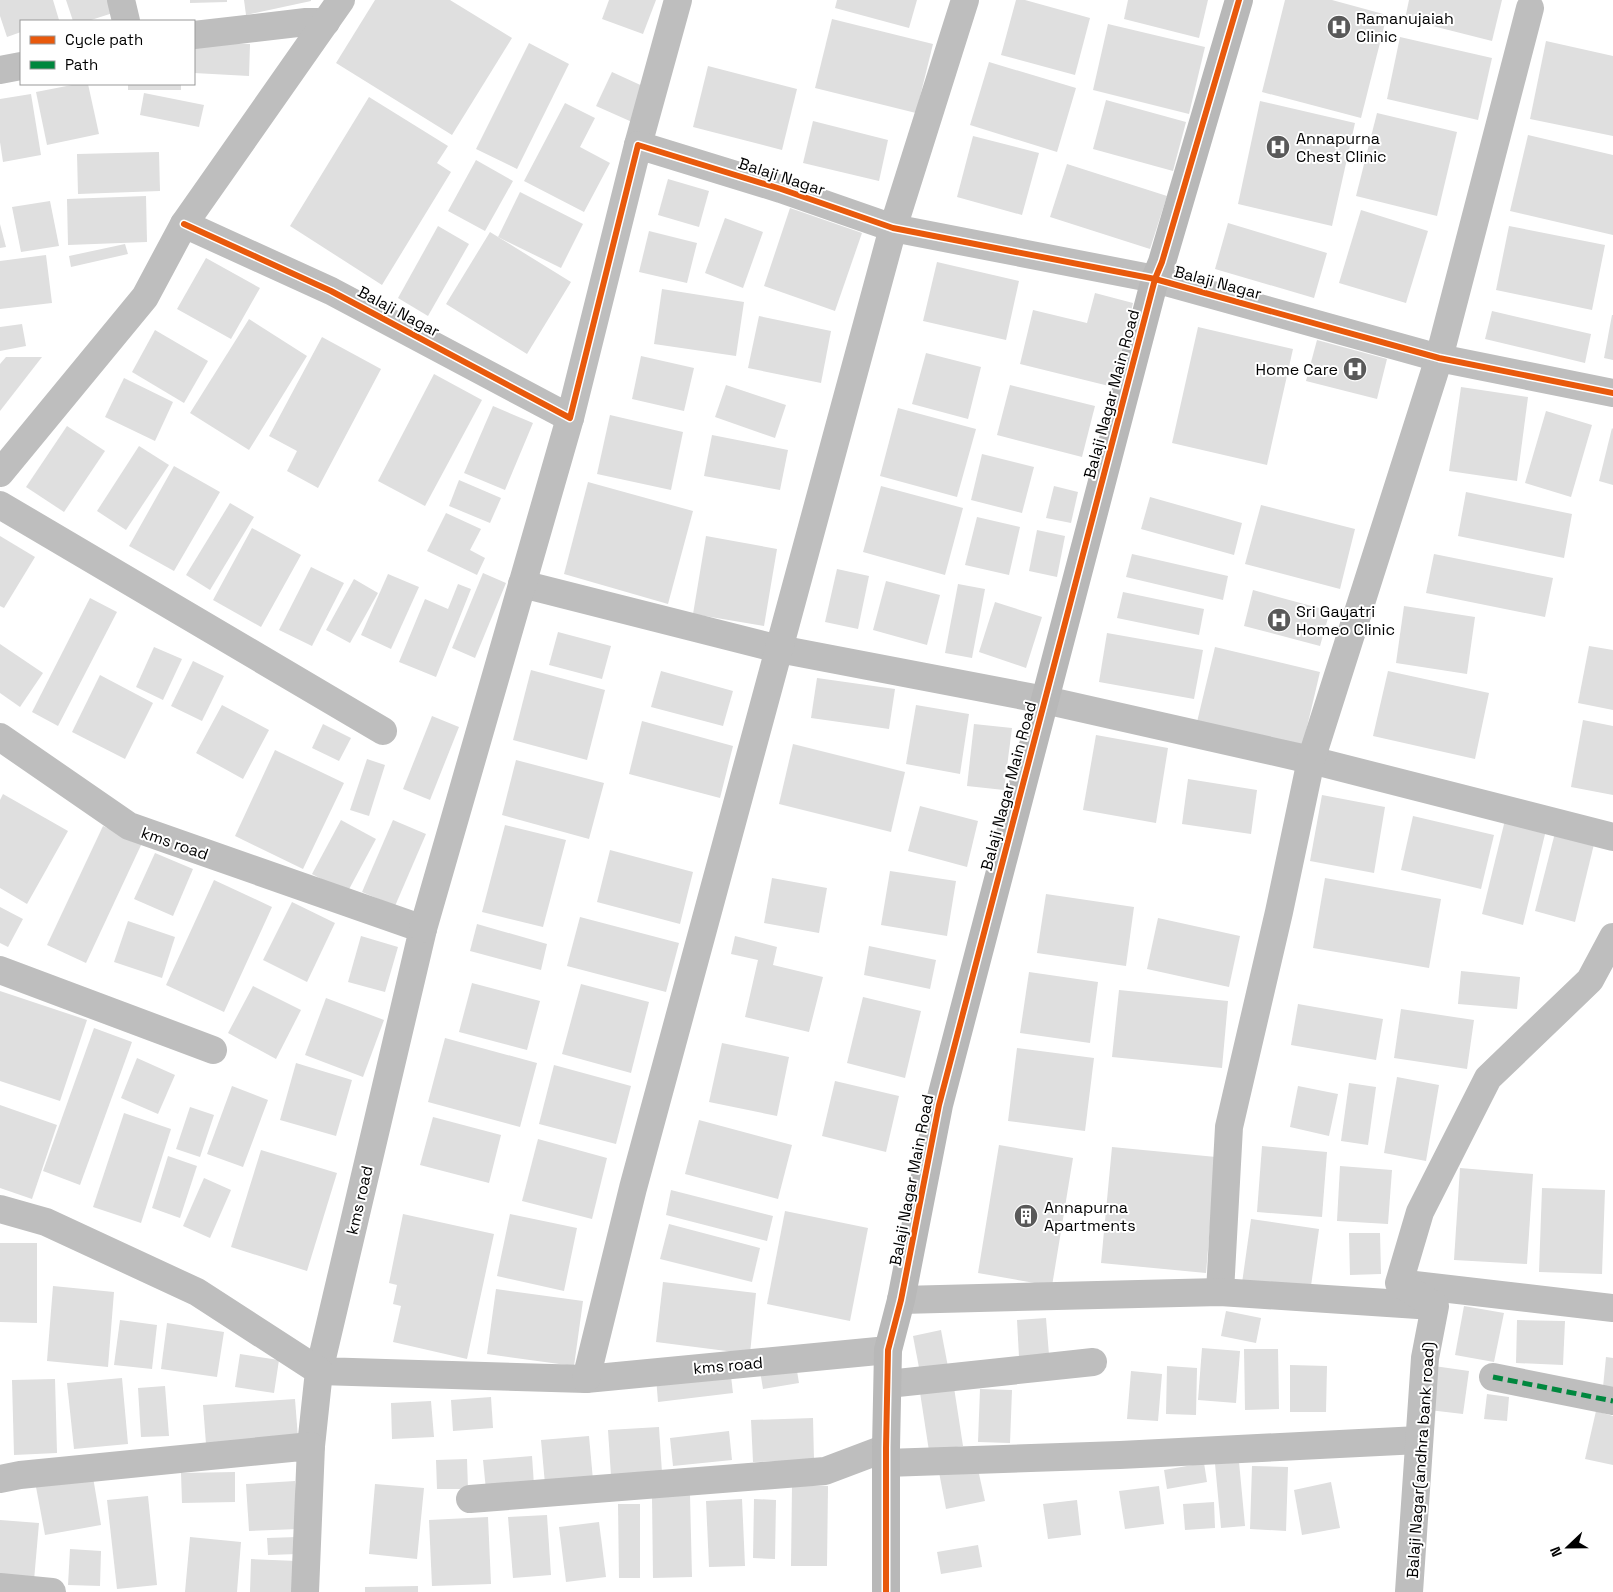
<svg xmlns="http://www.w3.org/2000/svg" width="1613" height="1592" font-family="'Space Grotesk',sans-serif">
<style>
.building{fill:#dfdfdf}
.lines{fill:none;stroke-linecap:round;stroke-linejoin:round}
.street{stroke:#bebebe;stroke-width:28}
.secondary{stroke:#b8b8b8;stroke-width:28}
.quiet{stroke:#00873e;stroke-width:5;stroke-dasharray:10 5;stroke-linecap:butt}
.cycleway-casing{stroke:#fff;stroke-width:9}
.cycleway{stroke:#e8590c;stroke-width:6}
.labels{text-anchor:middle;stroke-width:4;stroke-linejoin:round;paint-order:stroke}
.poi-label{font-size:16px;fill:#000;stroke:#fff;text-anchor:start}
.street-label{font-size:16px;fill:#000;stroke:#fff}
</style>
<rect width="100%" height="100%" fill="#fff"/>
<g class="building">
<polygon points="0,0 53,0 59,20 21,21 21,32 7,37 0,16"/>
<polygon points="66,0 115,0 119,11 88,21 73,21"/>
<polygon points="190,0 227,0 227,2 190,3"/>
<polygon points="244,0 311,0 311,1 246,15"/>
<polygon points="375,0 450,0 512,38 452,135 336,63"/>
<polygon points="609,0 656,0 643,34 602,19"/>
<polygon points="837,0 917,0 909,28 835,8"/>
<polygon points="1016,0 1025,0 1090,18 1075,75 1001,55"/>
<polygon points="1128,0 1208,0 1199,38 1124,19"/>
<polygon points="1285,0 1332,0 1387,15 1361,118 1262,92"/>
<polygon points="1409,0 1502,0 1492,41 1405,19"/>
<polygon points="832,19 933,44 916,113 815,88"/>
<polygon points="1108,24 1205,47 1189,114 1093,90"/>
<polygon points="1400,37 1492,58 1478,120 1387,99"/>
<polygon points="1546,41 1613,56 1613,136 1530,119"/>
<polygon points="195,42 250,44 249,76 194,73"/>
<polygon points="529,43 569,64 517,169 476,149"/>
<polygon points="989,62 1076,88 1057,152 970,125"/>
<polygon points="708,66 797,89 782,150 693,127"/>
<polygon points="612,72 647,88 632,122 596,106"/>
<polygon points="77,84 88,84 99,134 47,145 36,92"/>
<rect x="128" y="84" width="53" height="6"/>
<polygon points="144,93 204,105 199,127 140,115"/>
<polygon points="31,94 41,155 3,162 0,142 0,99"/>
<polygon points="369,97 448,146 437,163 451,172 382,285 290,226"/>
<polygon points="1106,100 1186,122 1173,171 1093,149"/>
<polygon points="1260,101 1355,123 1332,226 1238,204"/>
<polygon points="565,103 595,118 580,147 610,163 584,212 524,181"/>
<polygon points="1377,113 1457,132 1437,216 1356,196"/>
<polygon points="813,121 888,140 879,181 803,163"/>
<polygon points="1528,135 1613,155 1613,235 1510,211"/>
<polygon points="973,136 1039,153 1022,215 957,197"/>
<polygon points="159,152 160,191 78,194 77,154"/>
<polygon points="476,160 513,181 485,231 448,211"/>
<polygon points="1067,164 1167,196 1150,249 1050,217"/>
<polygon points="668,179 709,191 699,227 658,215"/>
<polygon points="520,192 583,224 561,268 498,237"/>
<polygon points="146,196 147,242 68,245 67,199"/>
<polygon points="50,201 59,246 21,252 12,207"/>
<polygon points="790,208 862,233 835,311 764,286"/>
<polygon points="1361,210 1428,231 1406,303 1339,283"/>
<polygon points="725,218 763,232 743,288 705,273"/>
<polygon points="1228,223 1327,253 1314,298 1215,269"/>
<polygon points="0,224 6,247 0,248"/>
<polygon points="438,226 469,244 428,316 398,298"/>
<polygon points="1509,226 1605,245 1592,310 1496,290"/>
<polygon points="649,231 697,243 687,283 639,272"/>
<polygon points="490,232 571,282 527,354 446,304"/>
<polygon points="125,244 128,254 71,267 69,256"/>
<polygon points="46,255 52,303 0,309 0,261"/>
<polygon points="206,258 260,288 231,339 177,309"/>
<polygon points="937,262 1019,281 1006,340 923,321"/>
<polygon points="662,289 744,302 736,356 654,344"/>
<polygon points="1095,293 1133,303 1113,387 1020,364 1033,310 1087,323"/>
<polygon points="1492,311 1591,334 1585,363 1485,339"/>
<polygon points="1612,315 1613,315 1613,360 1604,358"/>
<polygon points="759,316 831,331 821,383 748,368"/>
<polygon points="249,319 307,356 249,450 190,413"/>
<polygon points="22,324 26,346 0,351 0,327"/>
<polygon points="1198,327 1293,349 1267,465 1172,443"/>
<polygon points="155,330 208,361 184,403 132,372"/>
<polygon points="322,337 381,369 318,488 287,471 297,451 269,436"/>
<polygon points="1317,340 1387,359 1377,399 1306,381"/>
<polygon points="926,353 981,367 968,419 912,404"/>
<polygon points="641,356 694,368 684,411 632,399"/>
<polygon points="6,357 42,357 0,411 0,364"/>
<polygon points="434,374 482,400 425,506 378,481"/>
<polygon points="124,378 173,402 155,441 105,417"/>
<polygon points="726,385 786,405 775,438 715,417"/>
<polygon points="1010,385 1095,406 1082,457 997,435"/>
<polygon points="1461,387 1528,397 1517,481 1449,471"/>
<polygon points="493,406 533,423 505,490 464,473"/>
<polygon points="898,408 976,429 957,497 880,476"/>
<polygon points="1546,411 1592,425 1571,497 1525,483"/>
<polygon points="610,415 683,432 671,490 597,474"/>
<polygon points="67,426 105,451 64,512 26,487"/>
<polygon points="1612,428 1613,429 1613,485 1599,481"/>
<polygon points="712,435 788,450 780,490 704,476"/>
<polygon points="139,446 169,465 126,530 97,511"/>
<polygon points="982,454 1034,467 1022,513 971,500"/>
<polygon points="174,466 220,492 174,571 129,546"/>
<polygon points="459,480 501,498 490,523 449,506"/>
<polygon points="588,482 693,511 668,604 564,574"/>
<polygon points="881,486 963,508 945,575 863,552"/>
<polygon points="1054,486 1078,492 1071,523 1046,518"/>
<polygon points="1466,492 1572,514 1564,558 1458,536"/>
<polygon points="1150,497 1242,523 1234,555 1141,529"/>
<polygon points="230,503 254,517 210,590 186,575"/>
<polygon points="1261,505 1355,529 1340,589 1245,564"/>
<polygon points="446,513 481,529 470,550 485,558 477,575 427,551"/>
<polygon points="977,517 1020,527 1009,575 965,565"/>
<polygon points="252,528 301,555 261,627 213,600"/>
<polygon points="1037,530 1065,536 1057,577 1029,571"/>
<polygon points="0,536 35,557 4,608 0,606"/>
<polygon points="706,536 777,549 764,626 693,614"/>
<polygon points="1132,554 1228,576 1223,600 1126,577"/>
<polygon points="1434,554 1553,578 1545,617 1426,593"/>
<polygon points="311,567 344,583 312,646 279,630"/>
<polygon points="837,569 869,576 858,629 825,622"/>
<polygon points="483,573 506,583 475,658 452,648"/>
<polygon points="388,574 419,587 391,649 361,635"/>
<polygon points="354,579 378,593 350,643 326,630"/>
<polygon points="886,581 940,595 927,645 873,630"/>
<polygon points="458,584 471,589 436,677 399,662 425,599 448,609"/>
<polygon points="958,584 985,589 972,658 945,653"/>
<polygon points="1253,590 1330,611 1320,646 1244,626"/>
<polygon points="1123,592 1204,609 1199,635 1117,618"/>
<polygon points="90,598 117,612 58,726 32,712"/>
<polygon points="995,602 1042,617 1026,668 979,652"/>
<polygon points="1404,606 1475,617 1467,674 1396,663"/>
<polygon points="558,632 611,646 602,679 549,665"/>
<polygon points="1107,633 1203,650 1194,699 1099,682"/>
<polygon points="0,644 43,673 20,707 0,693"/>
<polygon points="1589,646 1613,650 1613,710 1578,703"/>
<polygon points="154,647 182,659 163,700 136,687"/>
<polygon points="1215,647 1320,672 1302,748 1197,722"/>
<polygon points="193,661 224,676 202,721 171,706"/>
<polygon points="531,670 605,690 587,760 513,740"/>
<polygon points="661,671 733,691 723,726 651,707"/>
<polygon points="1388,671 1489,693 1475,759 1373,736"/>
<polygon points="100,675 153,703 125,759 72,732"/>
<polygon points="817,678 895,689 889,729 811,718"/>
<polygon points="222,705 269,730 243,779 196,753"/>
<polygon points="916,705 969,714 960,774 906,764"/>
<polygon points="432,716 459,727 430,800 403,789"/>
<polygon points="1583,720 1613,726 1613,795 1571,787"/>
<polygon points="642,721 733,746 720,798 629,774"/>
<polygon points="323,724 351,738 339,761 312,748"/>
<polygon points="974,724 1012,728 1004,790 967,786"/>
<polygon points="1096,735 1168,748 1156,823 1083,810"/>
<polygon points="793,744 905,772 891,832 779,804"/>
<polygon points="275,750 344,783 303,869 235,836"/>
<polygon points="367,759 385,765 369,816 350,810"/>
<polygon points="516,760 604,783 589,839 502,815"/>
<polygon points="1188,779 1257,790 1251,834 1182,824"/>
<polygon points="3,794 68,831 27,904 0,888 0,800"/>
<polygon points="1322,795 1385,807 1374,873 1310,861"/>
<polygon points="920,806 978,821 967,867 908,851"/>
<polygon points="1413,816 1494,835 1481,889 1401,870"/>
<polygon points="341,820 376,839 347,893 312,874"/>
<polygon points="393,820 426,834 395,906 362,892"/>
<polygon points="1505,820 1546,830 1523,925 1482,914"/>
<polygon points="505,825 566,840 543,927 482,912"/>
<polygon points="1557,825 1596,836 1575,922 1535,911"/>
<polygon points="103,826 142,843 86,963 47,945"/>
<polygon points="610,850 693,872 680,924 597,902"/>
<polygon points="155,853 193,869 173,916 134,899"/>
<polygon points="890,871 956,881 947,936 881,925"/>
<polygon points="772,878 827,888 819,933 764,923"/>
<polygon points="1325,878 1441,899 1429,968 1313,948"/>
<polygon points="214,880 272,907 224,1012 166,985"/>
<polygon points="1046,894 1134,907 1126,966 1037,953"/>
<polygon points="292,902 335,923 307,982 263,960"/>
<polygon points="0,907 23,919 8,947 0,943"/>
<polygon points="580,917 679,943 666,992 567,966"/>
<polygon points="1158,918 1240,936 1229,987 1147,969"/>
<polygon points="128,921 175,937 162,978 114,962"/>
<polygon points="477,924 547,944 541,970 470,951"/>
<polygon points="361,936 398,947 385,992 348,982"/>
<polygon points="735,936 777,947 773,965 823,977 809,1032 745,1017 758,960 731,954"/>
<polygon points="869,946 936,960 930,989 864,975"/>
<polygon points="1461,971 1520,977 1517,1009 1458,1004"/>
<polygon points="1029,972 1098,982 1090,1043 1020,1033"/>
<polygon points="472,983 540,1001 527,1050 459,1032"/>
<polygon points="581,984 649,1002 631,1073 562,1054"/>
<polygon points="253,986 301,1010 276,1059 228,1033"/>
<polygon points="1119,990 1228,1001 1222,1068 1112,1057"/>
<polygon points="0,991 87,1020 60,1101 0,1081"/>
<polygon points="863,997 921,1011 905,1078 847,1063"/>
<polygon points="326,998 384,1020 363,1077 305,1055"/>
<polygon points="1298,1004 1383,1019 1376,1060 1291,1045"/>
<polygon points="1401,1009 1474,1020 1467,1069 1394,1058"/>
<polygon points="94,1028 132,1042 80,1185 43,1171"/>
<polygon points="445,1038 537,1063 520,1127 428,1102"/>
<polygon points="722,1043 789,1057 777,1116 709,1102"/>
<polygon points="1017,1048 1094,1058 1085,1131 1008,1121"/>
<polygon points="137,1058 175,1075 158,1114 121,1098"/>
<polygon points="296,1063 352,1080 336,1136 280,1120"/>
<polygon points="554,1065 631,1086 616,1144 539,1124"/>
<polygon points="1397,1077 1439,1085 1426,1161 1384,1153"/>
<polygon points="835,1081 899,1096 886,1152 822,1136"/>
<polygon points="1349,1083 1376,1087 1368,1145 1341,1141"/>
<polygon points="232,1086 268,1100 243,1167 207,1154"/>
<polygon points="1298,1086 1338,1094 1329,1136 1290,1127"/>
<polygon points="0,1105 57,1125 32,1199 0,1188"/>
<polygon points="190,1107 214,1115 200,1157 176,1149"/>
<polygon points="124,1113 171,1129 141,1223 93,1207"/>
<polygon points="433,1117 501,1135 489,1183 420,1165"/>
<polygon points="699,1120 792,1145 778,1199 685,1174"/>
<polygon points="538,1139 607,1158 592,1219 522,1201"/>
<polygon points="999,1145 1073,1158 1052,1286 978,1273"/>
<polygon points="1262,1146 1327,1152 1322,1217 1257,1212"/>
<polygon points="1112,1147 1216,1157 1206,1273 1101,1263"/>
<polygon points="261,1150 337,1173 307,1271 231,1247"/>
<polygon points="168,1156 197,1166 180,1218 152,1208"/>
<polygon points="1340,1166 1392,1170 1388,1224 1337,1221"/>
<polygon points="1460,1168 1533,1174 1527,1264 1454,1260"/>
<polygon points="204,1178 231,1190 210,1238 183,1226"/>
<polygon points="1542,1188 1605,1190 1602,1274 1539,1272"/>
<polygon points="671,1190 773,1216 767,1241 666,1215"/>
<polygon points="785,1211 868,1228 850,1321 767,1304"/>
<polygon points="403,1214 494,1234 467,1359 393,1342 401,1306 393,1304 397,1285 389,1283"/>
<polygon points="510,1214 577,1228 564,1291 497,1276"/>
<polygon points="1251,1219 1319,1229 1310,1293 1242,1283"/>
<polygon points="669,1224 760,1248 752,1282 660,1259"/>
<polygon points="1349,1233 1380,1233 1381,1274 1350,1275"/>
<polygon points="0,1243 37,1243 37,1323 0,1322"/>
<polygon points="663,1282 756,1293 750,1354 656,1342"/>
<polygon points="53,1286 114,1292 108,1367 47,1361"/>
<polygon points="496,1289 583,1301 574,1366 487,1354"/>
<polygon points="1464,1306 1504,1313 1494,1362 1455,1355"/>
<polygon points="1226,1311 1261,1318 1256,1343 1221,1336"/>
<polygon points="1046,1318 1049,1355 1019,1357 1017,1320"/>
<polygon points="120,1320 157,1325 152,1369 114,1365"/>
<polygon points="1517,1320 1565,1321 1563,1365 1516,1363"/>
<polygon points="167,1323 224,1332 217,1377 161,1369"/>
<polygon points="941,1330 948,1367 920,1373 913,1336"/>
<polygon points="1202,1348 1240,1351 1236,1403 1198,1400"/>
<polygon points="1244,1349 1278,1349 1279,1409 1245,1410"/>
<polygon points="240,1354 279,1360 274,1393 235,1387"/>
<polygon points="1606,1357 1613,1358 1613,1388 1603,1387"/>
<polygon points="796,1365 799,1383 763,1389 760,1371"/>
<polygon points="1290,1365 1327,1366 1326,1412 1290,1412"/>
<polygon points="1167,1366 1197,1368 1196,1415 1166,1414"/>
<polygon points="1434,1366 1469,1371 1463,1414 1429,1410"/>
<polygon points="730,1368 733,1393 658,1402 656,1377"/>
<polygon points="1131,1371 1162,1374 1158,1421 1127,1419"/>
<polygon points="122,1378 128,1444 74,1449 67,1383"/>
<polygon points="55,1379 57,1453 14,1455 12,1380"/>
<polygon points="953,1381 963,1446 929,1451 919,1386"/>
<polygon points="165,1386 169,1436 141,1437 138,1388"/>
<polygon points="980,1389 1012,1390 1010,1443 978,1442"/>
<polygon points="1487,1394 1509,1397 1507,1421 1484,1419"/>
<polygon points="491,1397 493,1428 453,1431 451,1400"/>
<polygon points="295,1399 298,1438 206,1444 203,1405"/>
<polygon points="431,1401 434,1437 392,1439 391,1403"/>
<polygon points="1596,1411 1613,1416 1613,1465 1585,1459"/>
<polygon points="813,1418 814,1460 753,1462 751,1420"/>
<polygon points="659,1427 662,1473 611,1476 608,1430"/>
<polygon points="729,1431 732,1460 673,1466 670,1438"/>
<polygon points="589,1436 593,1480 545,1484 541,1440"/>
<polygon points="532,1456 534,1485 486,1490 483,1460"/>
<polygon points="467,1459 468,1489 437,1489 436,1460"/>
<polygon points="1239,1462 1245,1526 1221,1528 1215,1464"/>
<polygon points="1204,1463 1207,1482 1167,1489 1164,1470"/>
<polygon points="977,1465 985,1501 946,1509 939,1472"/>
<polygon points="1252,1466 1288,1467 1286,1531 1250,1529"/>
<polygon points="235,1472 235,1502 182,1503 181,1473"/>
<polygon points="93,1477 101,1525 45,1535 36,1487"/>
<polygon points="295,1481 298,1529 249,1531 246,1484"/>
<polygon points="1331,1482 1340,1528 1302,1535 1294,1490"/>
<polygon points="375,1484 424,1488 417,1559 369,1554"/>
<polygon points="792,1485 828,1486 827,1566 791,1566"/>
<polygon points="1159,1486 1164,1524 1125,1529 1119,1491"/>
<polygon points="652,1495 690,1495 692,1577 653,1578"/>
<polygon points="148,1496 157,1585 117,1589 107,1500"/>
<polygon points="742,1499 745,1566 709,1567 706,1501"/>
<polygon points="754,1499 776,1500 775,1559 753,1558"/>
<polygon points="1077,1500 1081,1535 1048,1539 1043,1504"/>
<polygon points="1214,1502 1215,1528 1185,1530 1183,1504"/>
<polygon points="618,1504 640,1504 640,1578 619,1578"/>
<polygon points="547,1515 551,1575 513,1578 508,1517"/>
<polygon points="488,1517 491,1584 432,1586 429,1520"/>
<polygon points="0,1520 39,1523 33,1592 0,1592"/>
<polygon points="599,1522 606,1577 566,1582 559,1527"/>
<polygon points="190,1537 241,1542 237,1592 185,1592"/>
<polygon points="297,1537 298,1554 268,1555 267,1538"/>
<polygon points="978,1545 982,1567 941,1574 937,1552"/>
<polygon points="70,1549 101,1551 100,1586 68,1585"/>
<polygon points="251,1559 297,1561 296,1592 250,1592"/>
<polygon points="418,1586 418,1592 365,1592 365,1587"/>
</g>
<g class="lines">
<g class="street">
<polyline points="121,0 126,21"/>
<polyline points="194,35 306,22 326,22"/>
<polyline points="0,70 21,66"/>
<polyline points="638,145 678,0"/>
<polyline points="184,224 331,291 570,418 638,145 781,189 893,228 1155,279 1439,358 1613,393"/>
<polyline points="0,473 145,297 184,224 341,0"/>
<polyline points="0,505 383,731"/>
<polyline points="522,584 779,649 1045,700 1311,760 1613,837"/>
<polyline points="0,737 129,826 423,929 319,1371 586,1379 888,1350"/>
<polyline points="423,929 570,418"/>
<polyline points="0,970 213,1050"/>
<polyline points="0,1209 46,1222 197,1292 319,1371 311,1446"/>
<polyline points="1406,1284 1613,1308"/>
<polyline points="1220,1292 1229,1127 1279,912 1311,760 1439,358 1530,8"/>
<polyline points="901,1300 1220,1292 1433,1306"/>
<polyline points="1493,1377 1613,1401"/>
<polyline points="586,1379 633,1188 893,228 965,0"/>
<polyline points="888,1384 1093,1362"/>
<polyline points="886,1463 1120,1455 1419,1440"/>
<polyline points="0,1479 20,1475 311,1446 305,1592"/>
<polyline points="470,1499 825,1471 886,1448"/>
<polyline points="0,1587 52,1592"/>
<polyline points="1409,1592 1425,1358 1435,1306 1399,1283 1420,1212 1488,1078 1590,980 1613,937"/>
</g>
<polyline class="secondary" points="886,1592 886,1448 888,1350 901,1300 939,1105 1155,279 1162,262 1239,0"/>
<polyline class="quiet" points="1493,1377 1613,1401"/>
<g class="cycleway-casing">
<g id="cycleway">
<polyline points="184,224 331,291 570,418 638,145 781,189 893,228 1155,279 1439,358 1613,393"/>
<polyline points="886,1592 886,1448 888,1350 901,1300 939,1105 1155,279 1162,262 1239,0"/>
</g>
</g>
<use href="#cycleway" class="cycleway"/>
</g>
<defs>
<g id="hospital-disc" transform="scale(1.25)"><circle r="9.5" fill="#595959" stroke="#fff"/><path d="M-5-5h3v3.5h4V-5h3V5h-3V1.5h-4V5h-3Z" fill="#fff"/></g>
<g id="building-disc" transform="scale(1.25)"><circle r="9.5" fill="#595959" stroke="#fff"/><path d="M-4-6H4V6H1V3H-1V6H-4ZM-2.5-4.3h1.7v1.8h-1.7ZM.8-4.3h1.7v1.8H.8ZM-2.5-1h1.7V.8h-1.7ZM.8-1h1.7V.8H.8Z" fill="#fff"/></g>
</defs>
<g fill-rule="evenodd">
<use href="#hospital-disc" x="1339" y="27"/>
<use href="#hospital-disc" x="1278" y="147"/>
<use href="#hospital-disc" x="1355" y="369"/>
<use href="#hospital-disc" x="1279" y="620"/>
<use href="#building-disc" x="1026" y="1216"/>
</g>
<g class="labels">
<g class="poi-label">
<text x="1356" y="24">Ramanujaiah<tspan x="1356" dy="18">Clinic</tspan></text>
<text x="1296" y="144">Annapurna<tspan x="1296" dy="18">Chest Clinic</tspan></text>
<text x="1338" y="375" text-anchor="end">Home Care</text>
<text x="1296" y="617">Sri Gayatri<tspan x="1296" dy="18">Homeo Clinic</tspan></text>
<text x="1044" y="1213">Annapurna<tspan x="1044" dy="18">Apartments</tspan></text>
</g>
<g class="street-label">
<text transform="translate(782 176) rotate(18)" y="6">Balaji Nagar</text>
<text transform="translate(1218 282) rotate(15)" y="6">Balaji Nagar</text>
<text transform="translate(399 311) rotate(28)" y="6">Balaji Nagar</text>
<text transform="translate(1111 394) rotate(-75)" y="6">Balaji Nagar Main Road</text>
<text transform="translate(1008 786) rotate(-75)" y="6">Balaji Nagar Main Road</text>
<text transform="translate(175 843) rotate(19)" y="6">kms road</text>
<text transform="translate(911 1180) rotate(-79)" y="6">Balaji Nagar Main Road</text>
<text transform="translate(359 1200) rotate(-77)" y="6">kms road</text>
<text transform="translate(728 1365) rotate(-5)" y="6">kms road</text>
<text transform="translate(1420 1460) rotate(-86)" y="6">Balaji Nagar(andhra bank road)</text>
</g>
</g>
<rect x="20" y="20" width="175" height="65" fill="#ffffff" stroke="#999999"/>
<rect x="30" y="36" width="25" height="8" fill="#e8590c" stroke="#999999"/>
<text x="65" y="45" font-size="15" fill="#000000">Cycle path</text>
<rect x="30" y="61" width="25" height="8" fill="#00873e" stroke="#999999"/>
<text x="65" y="70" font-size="15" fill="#000000">Path</text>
<g transform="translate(1568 1547) rotate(248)" stroke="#ffffff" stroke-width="4" paint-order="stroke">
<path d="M0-4L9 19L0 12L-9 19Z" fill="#000000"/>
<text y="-8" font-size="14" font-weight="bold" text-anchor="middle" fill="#000000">N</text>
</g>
</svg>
